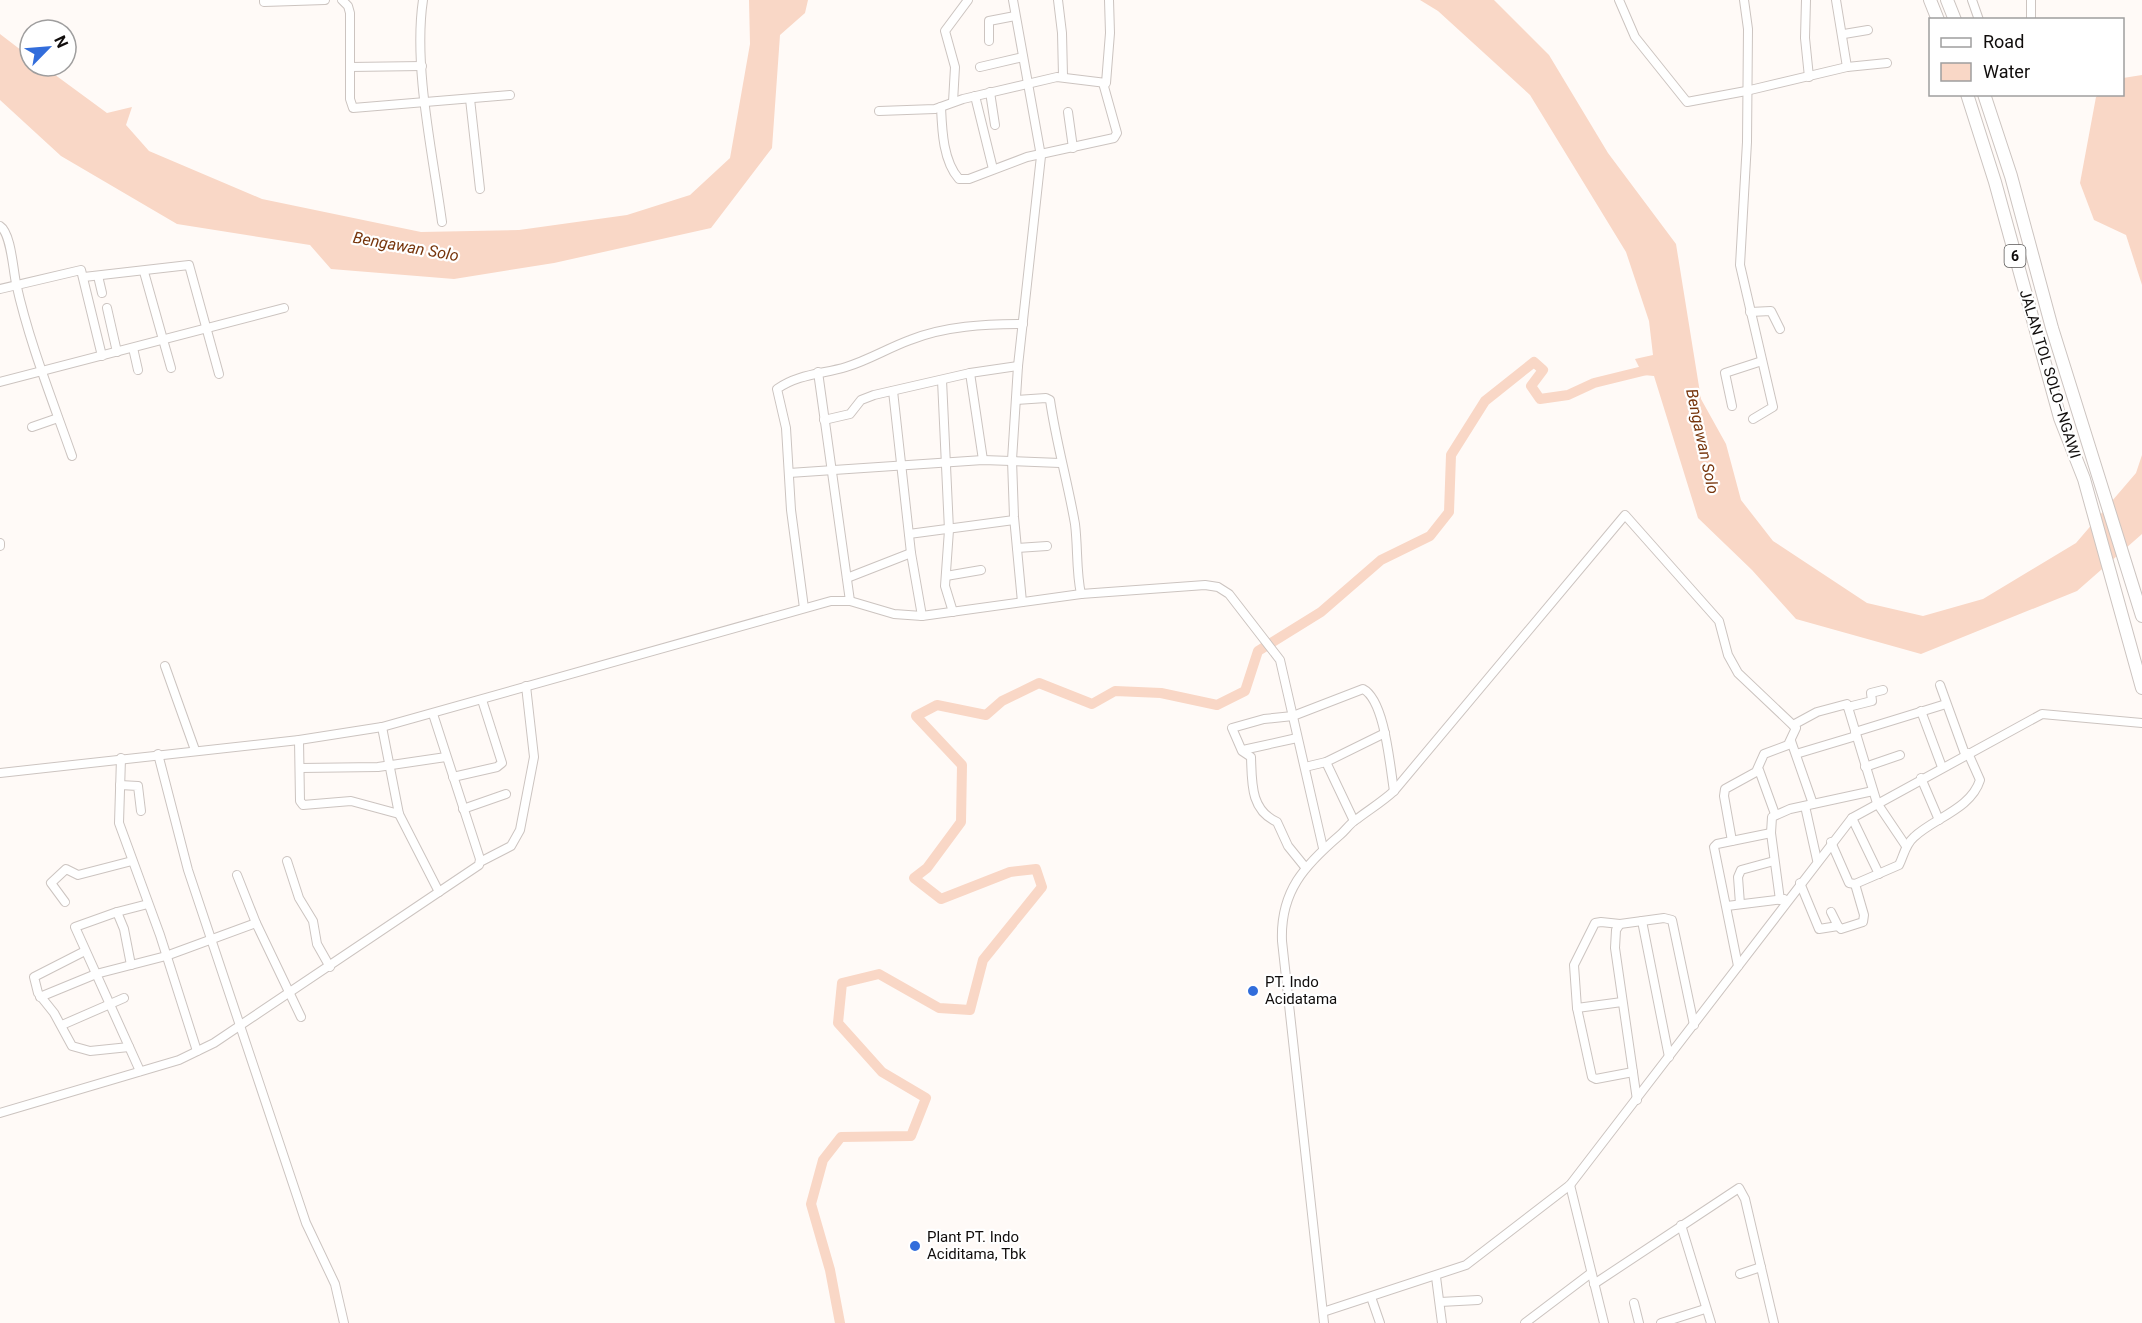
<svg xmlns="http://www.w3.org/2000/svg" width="2142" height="1323" font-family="Roboto,sans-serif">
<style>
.water{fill:#f9d7c6}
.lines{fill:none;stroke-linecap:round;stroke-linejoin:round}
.river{stroke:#f9d7c6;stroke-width:10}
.minor-casing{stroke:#ccc4c0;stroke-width:10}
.highway-casing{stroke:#ccc4c0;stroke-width:14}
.minor{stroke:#fff;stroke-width:8}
.highway{stroke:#fff;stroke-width:12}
.poi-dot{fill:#326ddb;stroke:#fff;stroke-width:2}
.labels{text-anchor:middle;stroke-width:4.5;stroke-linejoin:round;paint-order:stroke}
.shield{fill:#fff;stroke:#585655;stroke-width:1.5}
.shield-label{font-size:14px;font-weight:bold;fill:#100d0c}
.street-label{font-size:15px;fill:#100d0c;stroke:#fff}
.poi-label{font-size:15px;fill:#100d0c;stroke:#fff;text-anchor:start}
.water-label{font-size:16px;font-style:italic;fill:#77360d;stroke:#fff}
</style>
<rect width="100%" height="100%" fill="#fffaf7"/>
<g class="water">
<polygon points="749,0 808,0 805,13 780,35 772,148 711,228 554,263 454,279 331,269 310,245 177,224 61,156 0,100 0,34 30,57 30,66 43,66 107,113 132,107 126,125 149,151 262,199 421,232 519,230 627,215 690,195 730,158 750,44"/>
<polygon points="1420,0 1494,0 1549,55 1608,153 1676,244 1701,399 1726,444 1741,500 1773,541 1867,603 1923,616 1983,599 2076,543 2136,473 2142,455 2142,534 2077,591 1921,654 1796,619 1752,570 1698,518 1654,376 1643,375 1635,359 1653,355 1649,321 1626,252 1530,95 1438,11"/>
<polygon points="2142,75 2142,285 2126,235 2094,220 2080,183 2096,97 2099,95 2122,94 2123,78"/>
</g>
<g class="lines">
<polyline class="river" points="840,1323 830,1270 811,1204 823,1160 841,1137 911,1136 926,1098 882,1072 838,1023 842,983 879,974 939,1008 970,1010 983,960 1042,887 1036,869 1010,872 941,899 914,878 927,868 961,822 962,765 916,716 937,705 986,715 1002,701 1039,683 1092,704 1115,691 1161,693 1217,705 1245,691 1258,651 1321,612 1381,560 1430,536 1449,512 1451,455 1485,401 1534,362 1543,370 1531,386 1540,399 1568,395 1594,383 1655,368"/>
<g class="minor-casing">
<g id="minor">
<polyline points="264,0 264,2 325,0"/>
<polyline points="342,0 348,6 350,13 350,99 353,108 510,95"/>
<path d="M423,0C413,66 433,155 442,222"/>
<polyline points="1013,0 1041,156 1018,366 1012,460 1014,517 1022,602"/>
<polyline points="1058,0 1062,33 1063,76"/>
<polyline points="1619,0 1635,37 1687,102 1746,91 1847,67 1887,63"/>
<polyline points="1744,0 1748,29 1747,142 1740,265 1773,407 1753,419"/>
<polyline points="1806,0 1805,38 1809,77"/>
<polyline points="1836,0 1847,67"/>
<polyline points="1972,0 1979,20"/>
<polyline points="2031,20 2031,0"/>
<polyline points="1844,34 1868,30"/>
<polyline points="989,41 989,21 1015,16"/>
<polyline points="350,67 422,66"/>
<polyline points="980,67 1023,57"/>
<polyline points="990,92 995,125"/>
<polyline points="975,96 993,169"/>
<polyline points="470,99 480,189"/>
<polyline points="953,102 955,67 945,31 968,0"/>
<path d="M941,107C942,130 943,161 959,179H969L1027,157L1114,138L1117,133L1103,83"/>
<polyline points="879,111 935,109 963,99 1057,77 1106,83 1110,33 1109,0"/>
<polyline points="1068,112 1073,148"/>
<path d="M0,226C11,233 13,269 16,283C29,342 52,399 72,456"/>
<polyline points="144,272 171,368"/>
<polyline points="98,276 102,293"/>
<polyline points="84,277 189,265 219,374"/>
<polyline points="0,289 81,270 102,356"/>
<polyline points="107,308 117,352"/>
<polyline points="1750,312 1771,311 1780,329"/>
<polyline points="133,348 138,370"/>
<polyline points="818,372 850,601"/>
<polyline points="970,373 983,460"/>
<polyline points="942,380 949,530 945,586 953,612"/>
<polyline points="0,382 284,308"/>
<polyline points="893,391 911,553 922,616"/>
<path d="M1016,400L1046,398L1050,400C1056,442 1068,483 1075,524C1078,548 1076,571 1081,594"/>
<polyline points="1732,406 1725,373 1762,361"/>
<polyline points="824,420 850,414 861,400 874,395 970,373 1018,366"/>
<polyline points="32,427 58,418"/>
<polyline points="789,473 983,460 1060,463"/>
<polyline points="909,534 1014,520"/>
<polyline points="0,543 0,546"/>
<polyline points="1017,548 1047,546"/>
<polyline points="946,576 981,570"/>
<polyline points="847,578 911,553"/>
<path d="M804,608L791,510L786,428L777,389C798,374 823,374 846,367C869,360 888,348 910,340C945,326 985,324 1023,324"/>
<polyline points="165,666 195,750"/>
<polyline points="1940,685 1965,754"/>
<polyline points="1848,707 1872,701 1871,693 1883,690"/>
<polyline points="1921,711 1942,767"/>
<polyline points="1793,725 1817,712 1847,704 1877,803 1906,846"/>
<polyline points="382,727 399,814 439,892"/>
<polyline points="1855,732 1946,704"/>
<polyline points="299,740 300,801 303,805 351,801 399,814"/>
<polyline points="1791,741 1813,804"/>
<polyline points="1243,750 1297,738"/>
<polyline points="158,754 188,870 306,1223 335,1284 344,1323"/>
<polyline points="1796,754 1856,736"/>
<polyline points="121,758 119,823 160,935 197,1051"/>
<polyline points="1326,762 1354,821"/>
<polyline points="1305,767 1326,762 1385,733"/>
<polyline points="1865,767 1900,755"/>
<polyline points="301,768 378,767 446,757"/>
<polyline points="1759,770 1775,814"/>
<polyline points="0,773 299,740 382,727 831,601 850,601 894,614 922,616 1081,594 1205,585 1218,587 1229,594 1280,660 1323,848"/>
<polyline points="453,777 497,767 502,763 482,700"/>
<polyline points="1921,778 1939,820"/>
<polyline points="120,785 138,786 141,811"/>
<polyline points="1805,806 1817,860"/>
<polyline points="463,809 506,794"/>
<polyline points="1852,818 1879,874"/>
<polyline points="1831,842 1849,883 1855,884"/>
<polyline points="287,861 299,898 313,921 317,944 330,967"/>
<polyline points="480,862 511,846 520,830 534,757 526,686"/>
<path d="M1305,867L1288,846L1277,822C1250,810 1252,782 1251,757L1242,751L1232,728L1264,719L1293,716L1363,689C1385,700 1390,767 1394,791"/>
<polyline points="237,875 256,923 301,1017"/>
<path d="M1800,883L1819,929L1838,926L1841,929L1863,922L1864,915L1855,884L1899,865C1904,855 1905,845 1914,837C1934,818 1971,809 1980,780L1968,753"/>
<polyline points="1780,900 1771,833 1772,817 1790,809 1873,791"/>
<polyline points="65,902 51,883 66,869 78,875 132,861"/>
<polyline points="1740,904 1738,877 1741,870 1774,861"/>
<polyline points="1727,906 1784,899"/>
<polyline points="117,912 148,904"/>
<polyline points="1831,912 1838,926"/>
<polyline points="1642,921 1669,1057"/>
<polyline points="1620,924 1601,922 1595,923 1574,965 1577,1008 1592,1077 1596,1079 1633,1072"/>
<polyline points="85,951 34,977 38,993 54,1013 72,1046 90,1051 129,1047"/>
<polyline points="131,965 124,929 117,912 75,927 140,1071"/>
<polyline points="1738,966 1714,847 1717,844 1771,833"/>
<polyline points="40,997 96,974 166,956 256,923"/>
<polyline points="1577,1008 1622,1002"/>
<polyline points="62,1025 124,998"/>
<polyline points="1637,1100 1615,948 1616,930 1620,924 1664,918 1672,920 1694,1025"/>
<polyline points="0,1113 179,1060 214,1043 479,865 480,859 433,714"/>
<polyline points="1570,1185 1604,1323"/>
<polyline points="1681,1225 1711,1323"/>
<polyline points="1740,1274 1761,1267"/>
<polyline points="1436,1277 1442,1323"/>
<polyline points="1594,1284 1739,1188 1745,1199 1774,1323"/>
<polyline points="1371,1297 1380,1323"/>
<polyline points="1440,1302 1478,1300"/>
<polyline points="1634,1303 1639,1323"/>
<polyline points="1323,1312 1466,1265 1570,1185 1852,818 2042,714 2142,723"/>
<path d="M1324,1323L1282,941C1280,891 1305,865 1340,835C1346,830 1350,823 1357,819C1370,809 1382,802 1394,791L1625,515L1719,621L1728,655L1738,673L1796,728L1788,745L1764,754L1756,772L1725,789L1724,796L1732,841"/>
<polyline points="1525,1323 1591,1273"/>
<polyline points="1661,1323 1705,1309"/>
</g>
</g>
<g class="highway-casing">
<g id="highway">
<polyline points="1930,0 1938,20"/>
<polyline points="1947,0 1955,20"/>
<polyline points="1967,94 1995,182 2060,418 2084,479 2142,688"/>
<polyline points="1984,94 2011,176 2052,328 2142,616"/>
</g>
</g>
<use href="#minor" class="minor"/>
<use href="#highway" class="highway"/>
</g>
<g class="poi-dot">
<circle cx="1253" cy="991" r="6"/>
<circle cx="915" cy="1246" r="6"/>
</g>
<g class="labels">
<rect class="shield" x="2004.5" y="245" width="21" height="22" rx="4.5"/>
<g class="shield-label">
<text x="2015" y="261">6</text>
</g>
<g class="street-label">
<text transform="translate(2050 374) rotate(73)" y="5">JALAN TOL SOLO–NGAWI</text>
</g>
<g class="poi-label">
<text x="1265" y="987">PT. Indo<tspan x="1265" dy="17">Acidatama</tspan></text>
<text x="927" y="1242">Plant PT. Indo<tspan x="927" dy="17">Aciditama, Tbk</tspan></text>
</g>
<g class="water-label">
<text transform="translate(406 246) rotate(10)" y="6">Bengawan Solo</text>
<text transform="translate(1703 441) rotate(78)" y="6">Bengawan Solo</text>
</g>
</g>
<rect x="1929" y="18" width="195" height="78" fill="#ffffff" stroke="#9f9e9e" stroke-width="1.5"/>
<rect x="1941" y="38" width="30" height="9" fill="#ffffff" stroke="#9f9e9e" stroke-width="1.5"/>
<text x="1983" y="48" font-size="18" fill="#100d0c">Road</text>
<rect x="1941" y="63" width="30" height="18" fill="#f9d7c6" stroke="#9f9e9e" stroke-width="1.5"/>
<text x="1983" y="78" font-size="18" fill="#100d0c">Water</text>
<g transform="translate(48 48) rotate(65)"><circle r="28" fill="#ffffff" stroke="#9f9e9e" stroke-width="1.5"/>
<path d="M0-4.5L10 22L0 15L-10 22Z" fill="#326ddb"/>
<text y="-9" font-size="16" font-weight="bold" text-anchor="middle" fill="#100d0c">N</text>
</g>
</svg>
